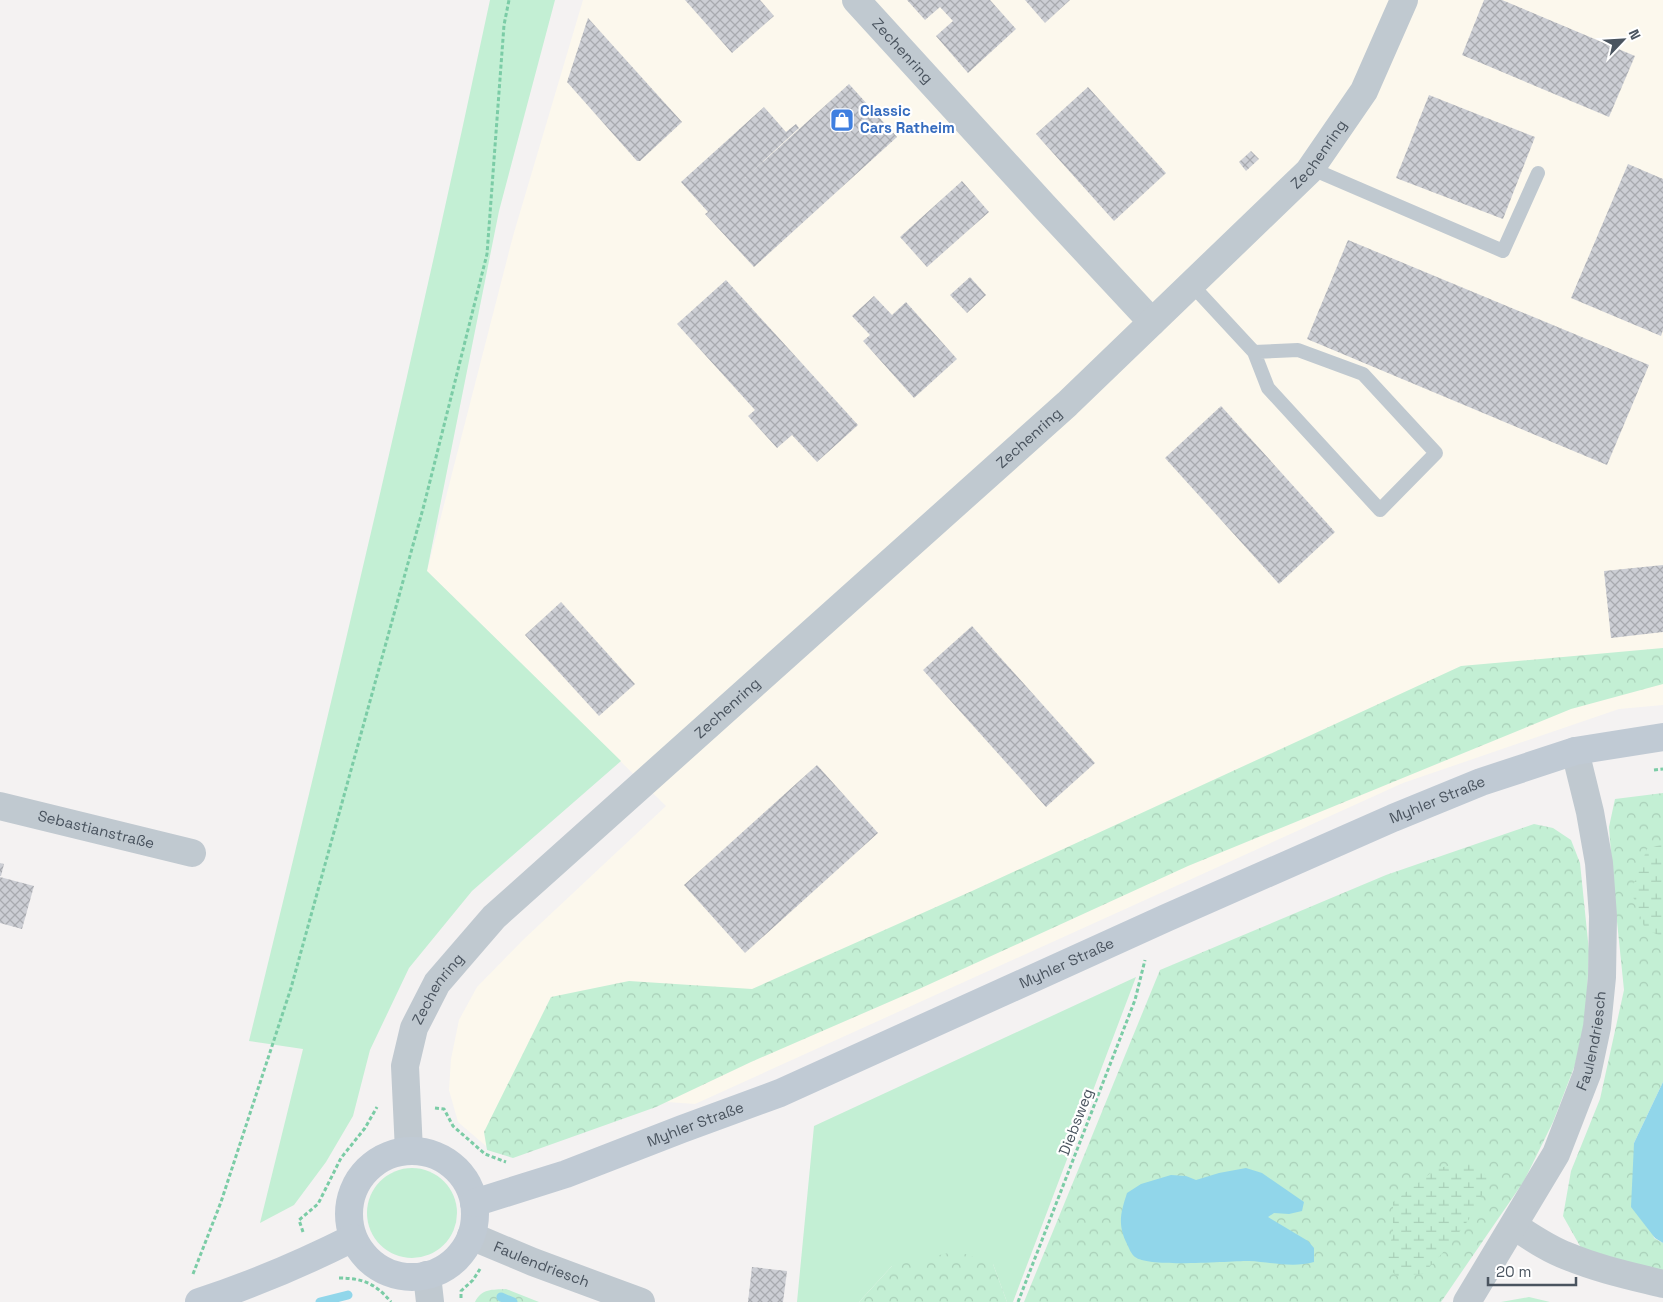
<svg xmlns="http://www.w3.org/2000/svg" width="1663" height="1302" font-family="'Space Grotesk',sans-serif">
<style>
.commercial{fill:#fcf8ed}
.grass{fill:#c3efd4}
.forest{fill:url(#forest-crowns)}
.wetland{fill:url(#wetland-marsh)}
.water{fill:#91d6ea}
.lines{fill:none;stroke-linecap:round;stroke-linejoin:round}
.stream{stroke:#91d6ea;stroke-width:9}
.building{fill:url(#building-cross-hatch)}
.path{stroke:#7bcca6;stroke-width:3;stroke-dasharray:4 2.5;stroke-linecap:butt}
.service{stroke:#c0c9d0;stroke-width:14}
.minor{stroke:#c0c9d0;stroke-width:28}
.tertiary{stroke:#c0c9d0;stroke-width:28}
.secondary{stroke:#c0cad4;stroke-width:28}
.labels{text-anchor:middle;stroke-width:4.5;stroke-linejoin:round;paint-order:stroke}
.street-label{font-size:15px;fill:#4a545f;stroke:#fff}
.shop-label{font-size:15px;font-weight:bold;fill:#366cbe;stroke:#fff;text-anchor:start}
</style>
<defs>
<pattern id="forest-crowns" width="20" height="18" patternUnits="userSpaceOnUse" patternTransform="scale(1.25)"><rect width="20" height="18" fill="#c3efd4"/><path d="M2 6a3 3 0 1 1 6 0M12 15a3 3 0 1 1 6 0" fill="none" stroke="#a9cfb8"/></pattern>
<pattern id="wetland-marsh" width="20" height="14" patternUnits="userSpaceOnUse" patternTransform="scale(1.25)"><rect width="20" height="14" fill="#c3efd4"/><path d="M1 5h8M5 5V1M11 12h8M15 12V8" fill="none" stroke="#a9cfb8"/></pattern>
<pattern id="building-cross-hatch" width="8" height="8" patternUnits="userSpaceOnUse" patternTransform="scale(1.25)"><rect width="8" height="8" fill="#ccced4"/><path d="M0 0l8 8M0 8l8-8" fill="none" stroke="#a8aaaf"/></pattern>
</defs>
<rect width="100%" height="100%" fill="#f4f2f2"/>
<polygon class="commercial" points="583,0 1663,0 1663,705 1619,709 1403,783 695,1104 667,1102 515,1153 486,1146 458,1122 449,1090 451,1059 459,1020 477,987 524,939 666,806 427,571 513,236"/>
<g class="grass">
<path d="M490,0H555L499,211L427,571L621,761L472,891L409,968L370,1050L353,1116L326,1162L294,1205L260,1223L303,1049L249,1041C334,695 416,348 490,0Z"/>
<polygon points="1136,977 1013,1302 1007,1302 993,1264 892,1266 859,1302 797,1302 814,1126"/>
<circle cx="412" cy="1213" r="45"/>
<polygon points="1529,1297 1550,1302 1501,1302"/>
</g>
<g class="forest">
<polygon points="1663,648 1663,684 1571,709 1188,866 919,989 751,1062 656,1107 513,1158 487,1150 484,1132 551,997 629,981 752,989 972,891 1461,666"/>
<polygon points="1663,793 1663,1082 1634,1143 1654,1238 1663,1243 1663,1289 1589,1262 1563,1216 1571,1171 1600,1099 1624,990 1614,892 1609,827 1615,799"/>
<polygon points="1534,824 1553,828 1571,840 1580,863 1589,951 1586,1019 1575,1065 1553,1122 1524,1181 1441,1302 1024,1302 1160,970 1386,875"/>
<polygon points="957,1251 993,1264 1007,1302 859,1302 892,1266"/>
<path d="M506,1289L539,1302H475C482,1288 492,1290 506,1289Z"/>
</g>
<g class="wetland">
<polygon points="1663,844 1663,937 1645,929 1631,891 1647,849"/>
<polygon points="1473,1159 1489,1180 1473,1214 1447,1248 1423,1274 1396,1276 1384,1261 1393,1235 1393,1202 1436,1169"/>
</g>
<g class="water">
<polygon points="1663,1082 1663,1243 1655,1238 1631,1207 1634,1143"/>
<path d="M1246,1168L1262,1173L1304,1202L1302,1211L1289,1214L1274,1213L1268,1217L1308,1241L1314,1248V1262C1293,1268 1270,1262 1249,1261C1227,1261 1149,1268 1135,1257C1131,1254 1129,1248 1127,1244C1117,1224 1121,1212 1127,1193L1141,1184L1171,1175L1186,1176L1196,1180L1219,1173Z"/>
</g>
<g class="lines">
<g class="stream">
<polyline points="501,1297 513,1302"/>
<polyline points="320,1302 348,1295"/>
</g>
</g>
<g class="building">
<polygon points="685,0 760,0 774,16 732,53"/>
<polygon points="907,0 990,0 1016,29 968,73 936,36 953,21 940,7 925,20"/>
<polygon points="1025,0 1070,0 1045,23"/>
<polygon points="1484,0 1502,0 1635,56 1609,117 1462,55"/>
<polygon points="588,18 682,122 640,161 637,161 567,82"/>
<polygon points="849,84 897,137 754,267 705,214 708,212 681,182 764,107 786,132 796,124 799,128 745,178"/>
<polygon points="1088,87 1166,173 1114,221 1036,134"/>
<polygon points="1429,95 1535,137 1503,219 1396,178"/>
<polygon points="1251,151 1259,159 1246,171 1239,162"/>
<polygon points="1628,164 1663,179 1663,330 1661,336 1571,298"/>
<polygon points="962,181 989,212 927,267 900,237"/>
<polygon points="1348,240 1649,365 1607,465 1307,339"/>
<polygon points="970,277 986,295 967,313 950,295"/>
<polygon points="726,280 858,425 817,462 792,435 777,448 748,416 755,410 677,324"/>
<polygon points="874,296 892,315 906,302 957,359 914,398 863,341 870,335 852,316"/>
<polygon points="1221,406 1335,532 1279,584 1165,458"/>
<polygon points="1663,565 1663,632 1611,638 1604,571"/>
<polygon points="561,602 635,684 599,716 525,635"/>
<polygon points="972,626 1095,763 1046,807 923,670"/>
<polygon points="817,765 878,833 745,953 684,885"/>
<polygon points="0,863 4,864 1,876 0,876"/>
<polygon points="0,877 34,886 22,929 0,923"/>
<polygon points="752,1267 787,1271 783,1302 748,1302"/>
</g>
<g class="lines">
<g class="path">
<polyline points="1654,770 1663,769"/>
<polyline points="435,1108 444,1109 453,1126 485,1154 506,1162"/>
<polyline points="303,1232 299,1220 318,1204 341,1158 365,1128 377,1107"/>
<polyline points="193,1274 221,1202 291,988 424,505 487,254 504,25 509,0"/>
<path d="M339,1278C363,1278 376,1284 391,1302"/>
<polyline points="461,1298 461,1291 473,1280 480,1269"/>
<polyline points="1018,1302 1135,1000 1145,960"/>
</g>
<g class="service">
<polyline points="1310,168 1503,251 1538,173"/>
<polyline points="1191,284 1254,352 1268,388 1380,510 1436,453 1363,374 1298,350 1254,352"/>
</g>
<g class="minor">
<path id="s1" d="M856,0L1044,206L1152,322"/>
<path id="s2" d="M0,806L192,853"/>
<path d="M1514,1226C1531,1237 1548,1249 1567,1256C1598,1269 1631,1276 1663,1284"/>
<path id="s3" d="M471,1236L533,1262L641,1302"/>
<path id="s4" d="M1467,1302L1556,1154L1587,1074L1597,1027L1602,977L1603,916L1599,863L1590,812L1575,751"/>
</g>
<g class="tertiary">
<path id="s5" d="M409,1151L405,1066L414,1028L437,983L494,917L1067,404L1309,171L1364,91L1404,0"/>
<polyline points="427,1275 430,1302"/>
</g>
<g class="secondary">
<circle cx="412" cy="1214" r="63"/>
<path id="s6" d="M474,1203L566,1174L682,1129L780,1093L1166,918L1393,818L1481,782L1575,751L1663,737"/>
<path d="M199,1302C252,1285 303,1263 353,1238"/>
</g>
</g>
<defs>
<g id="shop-square" transform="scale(1.25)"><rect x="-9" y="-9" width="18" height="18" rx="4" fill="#3f7fe0" stroke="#fff"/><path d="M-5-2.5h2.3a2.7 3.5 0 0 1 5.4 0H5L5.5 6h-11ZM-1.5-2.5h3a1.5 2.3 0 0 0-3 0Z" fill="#fff"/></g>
</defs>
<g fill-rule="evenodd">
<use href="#shop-square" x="842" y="120"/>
</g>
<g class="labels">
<g class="street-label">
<text dy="5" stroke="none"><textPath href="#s1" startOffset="69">Zechenring</textPath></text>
<text dy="5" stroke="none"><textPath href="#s5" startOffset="1386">Zechenring</textPath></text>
<text dy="5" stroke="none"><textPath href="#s5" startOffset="980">Zechenring</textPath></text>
<text dy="5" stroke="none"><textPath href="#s5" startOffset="575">Zechenring</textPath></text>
<text dy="5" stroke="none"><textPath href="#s6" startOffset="1045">Myhler Straße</textPath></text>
<text dy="5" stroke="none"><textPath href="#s2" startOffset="99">Sebastianstraße</textPath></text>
<text dy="5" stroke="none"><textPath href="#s6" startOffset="640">Myhler Straße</textPath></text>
<text dy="5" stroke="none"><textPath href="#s5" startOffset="170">Zechenring</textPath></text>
<text dy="5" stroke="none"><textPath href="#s4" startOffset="292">Faulendriesch</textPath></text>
<text transform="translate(1076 1122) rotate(-69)" y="5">Diebsweg</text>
<text dy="5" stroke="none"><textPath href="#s6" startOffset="235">Myhler Straße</textPath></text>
<text dy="5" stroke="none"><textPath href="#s3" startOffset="76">Faulendriesch</textPath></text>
</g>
<g class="shop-label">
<text x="860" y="116">Classic<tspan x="860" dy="17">Cars Ratheim</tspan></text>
</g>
</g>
<g transform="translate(1623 40) rotate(65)" stroke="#ffffff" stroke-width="4" paint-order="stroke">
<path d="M0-4L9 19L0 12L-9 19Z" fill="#4a545f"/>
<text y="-8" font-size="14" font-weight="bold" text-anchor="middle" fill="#4a545f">N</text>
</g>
<path d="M1488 1277v8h88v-8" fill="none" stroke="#4a545f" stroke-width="2.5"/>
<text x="1496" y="1277" font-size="15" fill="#4a545f" stroke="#ffffff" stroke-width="4" paint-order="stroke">20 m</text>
</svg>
